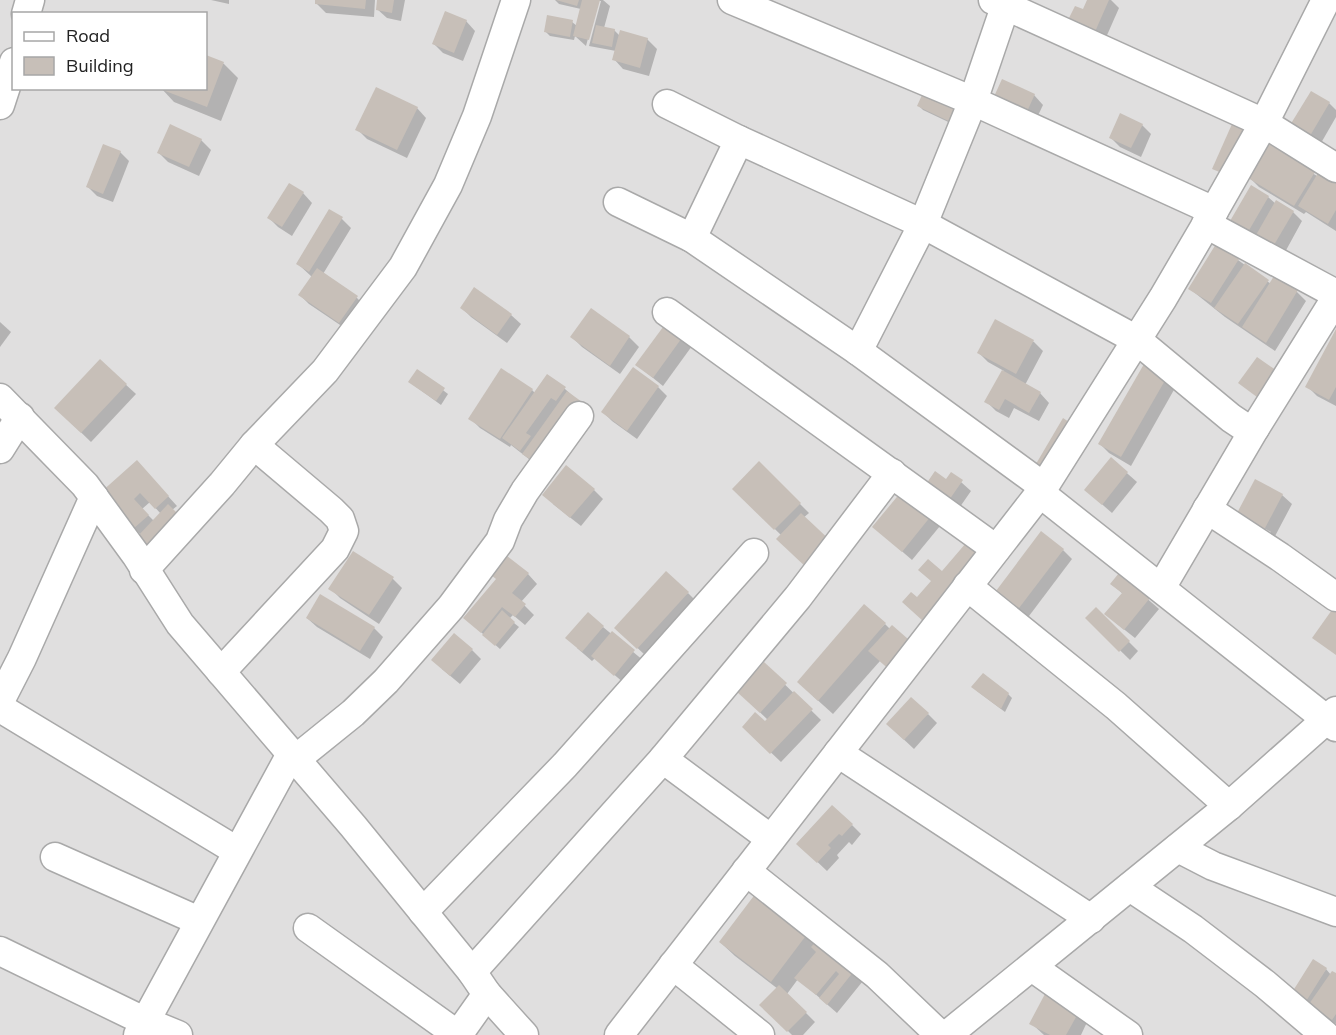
<svg xmlns="http://www.w3.org/2000/svg" width="1336" height="1035" font-family="Mulish,sans-serif">
<style>
.residential{fill:#e0dfdf;fill-rule:evenodd}
.shadow{fill:#0003;fill-rule:evenodd}
.building{fill:#c7bfb8}
.lines{fill:none;stroke-linecap:round;stroke-linejoin:round}
.street-casing{stroke:#a9a9a9;stroke-width:31}
.street{stroke:#fff;stroke-width:28}
</style>
<rect width="100%" height="100%" fill="#f2efe9"/>
<path class="residential" d="M0,0H1336V1035H0ZM14,14H206V88H14Z"/>
<g class="shadow">
<polygon points="211,0 229,0 229,4"/>
<polygon points="317,0 375,0 374,17 326,13 316,3"/>
<polygon points="379,0 405,0 401,21 387,18 377,9"/>
<polygon points="555,0 603,0 610,6 604,28 614,30 620,36 647,39 657,49 649,76 623,69 614,59 616,51 589,46 601,1 598,1 586,46 575,36 574,40 550,36 545,31 572,22 577,26 581,9 559,4"/>
<polygon points="1088,0 1111,0 1119,8 1104,42 1079,31"/>
<polygon points="466,21 475,31 463,61 443,53 434,44"/>
<polygon points="206,56 224,64 238,78 221,121 174,102 161,88 206,88"/>
<polygon points="1003,81 1034,95 1043,105 1034,124"/>
<polygon points="1329,103 1336,110 1336,117 1317,150 1299,139"/>
<polygon points="919,106 961,114 961,128 923,110"/>
<polygon points="417,108 426,118 407,158 367,139 357,129"/>
<polygon points="1142,125 1151,134 1141,157 1120,147 1111,138"/>
<polygon points="201,140 211,150 199,176 168,162 159,153"/>
<polygon points="1269,146 1317,176 1336,185 1336,231 1306,212 1304,214 1259,187 1250,178"/>
<polygon points="120,152 129,161 113,202 97,196 87,186"/>
<polygon points="303,193 312,203 292,236 278,227 269,218"/>
<polygon points="1268,197 1276,204 1293,212 1302,221 1284,254 1241,230"/>
<polygon points="330,211 342,219 351,228 323,274 357,298 366,307 349,331 309,304 300,295 312,277 298,264"/>
<polygon points="1238,260 1271,284 1297,292 1306,301 1275,351 1225,317 1190,289"/>
<polygon points="462,308 511,315 521,324 507,343 471,317"/>
<polygon points="591,310 629,337 639,347 620,374 582,347 572,337"/>
<polygon points="996,321 1034,342 1043,351 1025,385 1040,393 1049,403 1039,421 1014,408 1009,418 996,411 986,401 1004,371 988,362 979,353"/>
<polygon points="0,322 11,332 0,347"/>
<polygon points="1336,332 1336,406 1317,396 1307,386"/>
<polygon points="683,336 692,346 663,386 637,365"/>
<polygon points="100,361 136,394 91,442 65,417"/>
<polygon points="1144,366 1175,388 1131,466 1109,453 1100,444"/>
<polygon points="418,371 448,394 441,405 415,386"/>
<polygon points="547,376 565,389 575,398 534,463 511,445 510,447 480,428 470,418 532,390 535,393"/>
<polygon points="658,387 667,396 637,439 612,421 603,412"/>
<polygon points="1111,459 1137,482 1112,513 1096,499"/>
<polygon points="759,463 809,513 782,536 734,489"/>
<path d="M146,472L177,506L141,535L103,493ZM150,502L161,514L154,521L142,509Z"/>
<polygon points="952,474 971,491 955,514 924,490 947,481"/>
<polygon points="594,490 603,499 581,526 553,504"/>
<path d="M1282,495L1292,504L1274,538L1238,515ZM1247,519L1271,532L1270,535Z"/>
<polygon points="930,517 940,526 912,560 874,527"/>
<polygon points="1063,550 1072,559 1026,620 1005,604"/>
<polygon points="354,553 393,579 402,588 379,624 340,598 330,588"/>
<polygon points="528,574 537,584 521,602 534,615 525,625 513,615 509,619 519,627 500,649 465,618 497,579"/>
<polygon points="1120,575 1159,609 1135,638 1116,623 1123,594 1112,584"/>
<polygon points="688,593 697,602 647,657 626,637"/>
<polygon points="1096,609 1138,651 1130,660 1087,618"/>
<polygon points="307,618 374,628 383,637 370,659 317,627"/>
<polygon points="885,624 890,629 880,661 833,714 813,696"/>
<polygon points="603,627 644,661 625,684 595,658 592,661 577,648"/>
<polygon points="472,650 481,659 460,684 442,669"/>
<polygon points="764,664 821,720 781,762 744,727 765,724 768,720 739,692"/>
<polygon points="977,691 1008,694 1012,698 1005,712"/>
<polygon points="928,714 937,723 914,749 898,734"/>
<polygon points="852,825 861,834 852,845 849,842 837,855 839,858 827,871 808,853"/>
<polygon points="756,895 867,976 837,1013 798,979 787,994 815,1022 803,1035 792,1035 762,1005 778,989 735,956 720,942"/>
<polygon points="1326,969 1331,975 1336,975 1336,1024 1302,1004"/>
<polygon points="1046,994 1088,1020 1081,1035 1044,1035 1031,1023"/>
</g>
<g class="building">
<polygon points="315,0 366,0 365,9 315,4"/>
<polygon points="377,0 394,0 392,13 376,10"/>
<polygon points="556,0 579,0 577,6"/>
<polygon points="582,0 600,0 589,40 573,36"/>
<polygon points="1087,0 1109,0 1094,34 1067,22 1075,6 1083,9"/>
<polygon points="445,11 467,20 454,53 432,44"/>
<polygon points="547,15 573,20 570,37 544,32"/>
<polygon points="596,25 615,29 612,47 592,43"/>
<polygon points="620,30 648,38 640,68 612,60"/>
<polygon points="206,55 224,62 207,107 160,89 206,88"/>
<polygon points="1002,79 1035,94 1025,116 992,101"/>
<polygon points="376,87 418,107 397,150 355,130"/>
<polygon points="1311,91 1330,102 1307,141 1287,130"/>
<polygon points="922,95 962,113 957,125 917,106"/>
<polygon points="1120,113 1143,124 1131,148 1109,138"/>
<polygon points="170,124 202,139 189,167 157,153"/>
<polygon points="1232,124 1252,132 1232,177 1212,169"/>
<polygon points="103,144 121,151 103,194 86,187"/>
<polygon points="1269,144 1315,172 1294,206 1248,178"/>
<polygon points="1318,173 1336,183 1336,210 1328,224 1298,206"/>
<polygon points="289,183 304,192 282,227 267,218"/>
<polygon points="1251,185 1269,196 1248,232 1230,221"/>
<polygon points="1276,200 1294,211 1274,245 1256,235"/>
<polygon points="329,209 343,217 309,272 296,264"/>
<polygon points="1216,244 1239,259 1211,303 1188,289"/>
<polygon points="1245,263 1269,280 1238,324 1214,308"/>
<polygon points="317,268 358,296 339,323 298,295"/>
<polygon points="1274,276 1298,290 1266,343 1242,327"/>
<polygon points="474,287 512,314 497,335 460,308"/>
<polygon points="591,308 630,336 610,366 570,337"/>
<polygon points="995,319 1034,340 1016,374 977,353"/>
<polygon points="666,323 684,335 653,378 635,365"/>
<polygon points="1336,329 1336,387 1329,400 1305,387"/>
<polygon points="1257,357 1280,373 1261,400 1238,383"/>
<polygon points="100,359 127,384 81,433 54,408"/>
<polygon points="1144,364 1167,377 1121,457 1098,444"/>
<polygon points="633,367 659,386 627,431 601,412"/>
<polygon points="501,368 533,389 500,439 468,419"/>
<polygon points="417,369 445,388 436,401 408,382"/>
<polygon points="1002,370 1041,392 1029,413 1005,399 999,410 984,402"/>
<polygon points="547,374 566,387 556,401 551,398 526,433 531,436 520,451 502,438"/>
<polygon points="567,391 582,402 537,464 522,454"/>
<polygon points="1063,418 1078,428 1048,478 1033,469"/>
<polygon points="1111,457 1128,472 1102,505 1084,490"/>
<polygon points="137,460 169,496 155,509 140,493 134,499 149,515 133,529 100,493"/>
<polygon points="759,461 801,503 774,530 732,489"/>
<polygon points="566,465 595,489 570,518 542,495"/>
<polygon points="935,471 946,479 951,472 963,480 945,506 922,490"/>
<polygon points="1255,479 1283,494 1264,530 1236,515"/>
<polygon points="901,492 931,516 902,552 872,527"/>
<polygon points="168,504 180,516 148,548 137,537"/>
<polygon points="801,513 833,543 808,569 776,539"/>
<polygon points="1041,531 1064,549 1016,612 993,595"/>
<polygon points="966,543 981,556 923,621 902,602 911,592 917,597 931,581 918,570 928,559 942,571"/>
<polygon points="353,551 394,577 369,615 328,589"/>
<polygon points="507,556 529,573 512,593 526,604 515,617 502,607 481,633 463,618 496,579 491,575"/>
<polygon points="666,571 689,592 637,649 614,628"/>
<polygon points="1119,573 1150,598 1124,630 1104,614 1122,593 1110,584"/>
<polygon points="320,594 375,627 360,651 306,618"/>
<polygon points="864,604 886,623 818,701 797,682"/>
<polygon points="1096,607 1130,641 1119,652 1085,618"/>
<polygon points="1334,607 1336,609 1336,655 1312,638"/>
<polygon points="502,610 515,622 495,646 482,635"/>
<polygon points="588,612 604,626 582,652 565,638"/>
<polygon points="892,625 916,646 892,672 868,651"/>
<polygon points="612,631 635,650 614,676 591,656"/>
<polygon points="454,633 473,649 450,676 431,660"/>
<polygon points="764,662 787,683 760,713 737,692"/>
<polygon points="983,673 1009,693 1001,709 971,687"/>
<polygon points="794,691 813,709 770,754 742,727 755,712 765,721"/>
<polygon points="911,697 929,713 904,740 886,724"/>
<polygon points="832,805 853,824 842,836 839,834 828,845 831,848 817,863 796,844"/>
<polygon points="756,893 808,933 771,982 719,942"/>
<polygon points="821,936 858,966 827,1005 819,998 839,974 836,971 816,995 794,978 816,952 811,947"/>
<polygon points="1313,959 1327,968 1305,1003 1291,994"/>
<polygon points="1332,971 1336,973 1336,1014 1332,1020 1309,1004"/>
<polygon points="779,985 807,1012 787,1032 759,1005"/>
<polygon points="1046,992 1080,1010 1066,1035 1050,1035 1029,1024"/>
</g>
<g class="lines">
<g class="street-casing">
<g id="street">
<polyline points="732,0 973,101 1214,211"/>
<polyline points="993,0 1264,123 1336,168"/>
<polyline points="26,14 30,0"/>
<polyline points="667,104 739,140 923,224 1137,340 1231,418 1246,428 1255,428"/>
<polyline points="0,105 14,62"/>
<polyline points="618,202 692,238 858,351 1044,487"/>
<polyline points="1206,224 1336,294"/>
<polyline points="692,238 739,140"/>
<polyline points="667,312 996,549"/>
<polyline points="858,351 923,224 973,101 1006,4"/>
<polyline points="0,398 85,485 136,555 180,624 353,826 472,972 487,994 524,1035"/>
<polyline points="0,449 20,417"/>
<polyline points="1040,493 1336,727"/>
<polyline points="1207,509 1280,557 1336,597"/>
<polyline points="144,570 222,484 254,445 325,371 403,267 448,185 477,116 516,0"/>
<polyline points="967,586 1116,706 1229,806"/>
<polyline points="1161,588 1255,428 1336,298"/>
<polyline points="221,672 335,549 344,531 340,519 331,510 254,445"/>
<polyline points="0,701 22,658 94,497"/>
<polyline points="0,708 237,851"/>
<polyline points="838,753 1091,919"/>
<polyline points="296,759 353,713 386,681 451,607 500,541 508,520 525,491 579,416"/>
<polyline points="663,759 771,839"/>
<polyline points="1178,848 1213,866 1336,912"/>
<polyline points="55,857 199,921"/>
<polyline points="746,871 877,975 940,1035"/>
<polyline points="1130,887 1193,929 1265,984 1325,1035"/>
<polyline points="423,912 565,765 754,553"/>
<polyline points="308,928 458,1035"/>
<polyline points="0,951 144,1021 178,1035"/>
<polyline points="673,965 760,1035"/>
<polyline points="1032,967 1128,1035"/>
<polyline points="472,972 663,759 798,597 892,473"/>
<polyline points="138,1035 291,754"/>
<polyline points="458,1035 487,994"/>
<polyline points="619,1035 1040,493 1163,298 1214,211 1264,123 1326,0"/>
<polyline points="947,1035 1229,806 1336,711"/>
</g>
</g>
<use href="#street" class="street"/>
</g>
<rect x="12" y="12" width="195" height="78" fill="#ffffff" stroke="#a7a7a7" stroke-width="1.5"/>
<rect x="24" y="32" width="30" height="9" fill="#ffffff" stroke="#a7a7a7" stroke-width="1.5"/>
<text x="66" y="42" font-size="18" fill="#222222">Road</text>
<rect x="24" y="57" width="30" height="18" fill="#c7bfb8" stroke="#a7a7a7" stroke-width="1.5"/>
<text x="66" y="72" font-size="18" fill="#222222">Building</text>
</svg>
